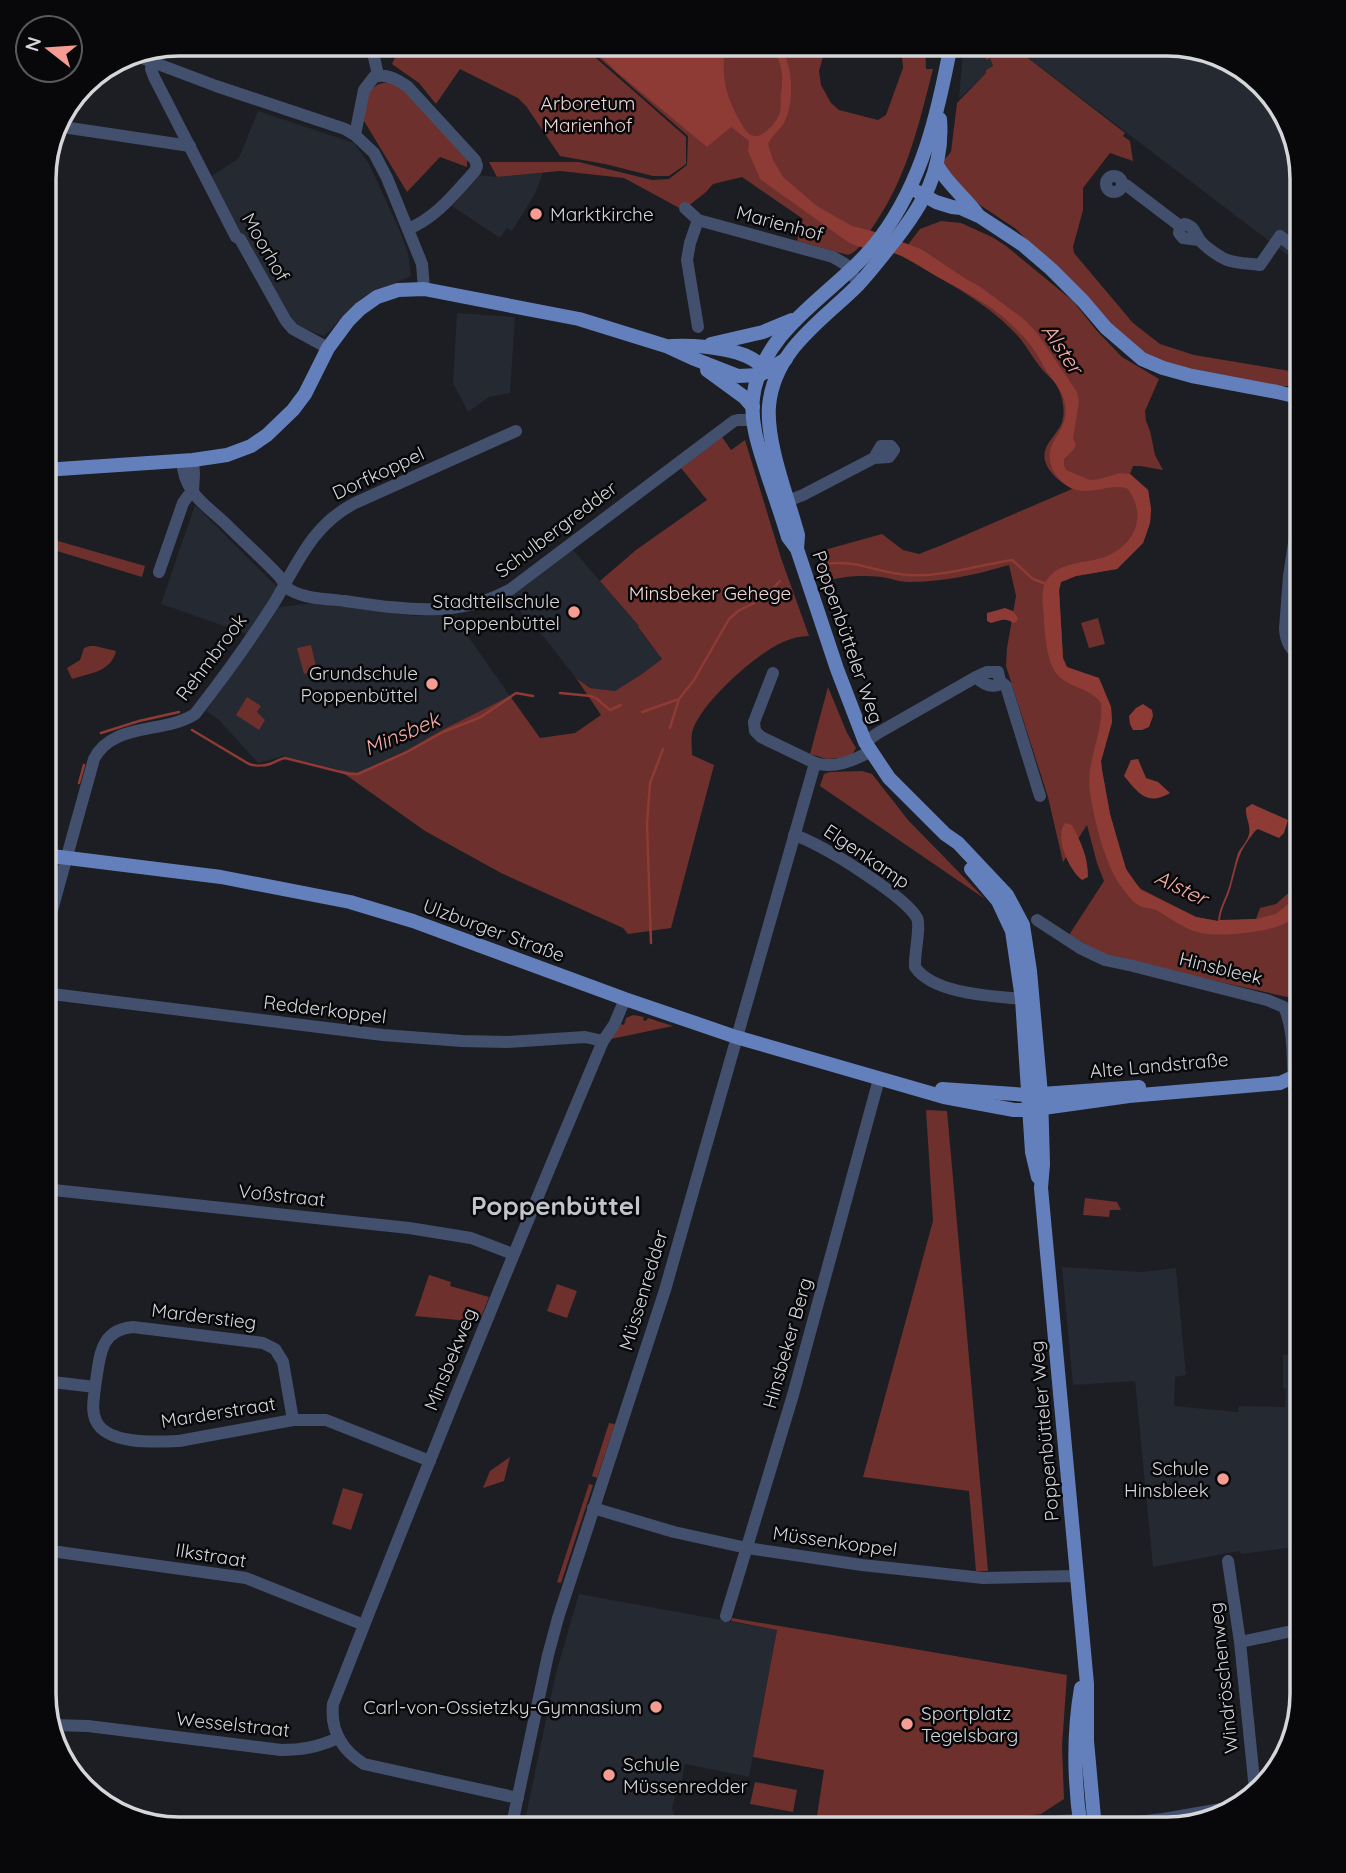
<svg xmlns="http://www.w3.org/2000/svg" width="1346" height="1873" font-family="Quicksand,sans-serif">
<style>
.built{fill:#242932}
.green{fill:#6d302c}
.water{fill:#8e3a35}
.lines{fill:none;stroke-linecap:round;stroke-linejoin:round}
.stream{stroke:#8e3a35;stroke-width:2.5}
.minor{stroke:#42506d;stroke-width:12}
.major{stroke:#6480bc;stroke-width:14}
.poi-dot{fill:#f59c93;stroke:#08080b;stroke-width:2.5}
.labels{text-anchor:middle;stroke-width:5;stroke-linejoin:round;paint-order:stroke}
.park-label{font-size:19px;fill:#f0d6d3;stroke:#08080b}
.poi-label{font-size:19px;fill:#d4d6d9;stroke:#08080b;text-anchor:end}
.street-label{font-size:19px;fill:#d4d6d9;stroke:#08080b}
.water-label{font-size:21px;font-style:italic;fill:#f6ada5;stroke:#08080b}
.district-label{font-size:26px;font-weight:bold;fill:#c1c4cb;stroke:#08080b}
.rim{fill:none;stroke:#d4d6d9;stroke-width:3.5}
</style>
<rect width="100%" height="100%" fill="#1c1e23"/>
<g class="built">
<polygon points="1010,44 1175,44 1235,62 1284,111 1302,179 1302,266"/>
<polygon points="985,51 986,60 990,58 993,66 986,70 986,73 959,99 963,52"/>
<polygon points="258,111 354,143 369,164 400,231 408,253 411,276 362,298 324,336 296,326 247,248 210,177 239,158"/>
<polygon points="543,173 535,194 512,231 507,228 500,238 452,206 476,175 497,177"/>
<polygon points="457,313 515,317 510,393 489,397 468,412 453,383"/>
<polygon points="195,505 277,587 247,634 161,604"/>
<polygon points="572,549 640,627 638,628 662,659 642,674 615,691 590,688 576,678 539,631 536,633 510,597"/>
<polygon points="313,603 415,616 451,612 510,696 442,730 404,752 357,773 351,773 283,756 258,763 219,720 206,711 269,623 279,607"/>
<polygon points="1062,1267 1142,1272 1176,1268 1186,1375 1175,1377 1174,1406 1238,1412 1239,1406 1285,1407 1286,1389 1283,1388 1283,1355 1302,1353 1302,1546 1241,1554 1240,1551 1153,1567 1135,1381 1073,1385"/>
<polygon points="579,1594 777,1630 749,1777 685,1764 681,1785 677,1788 672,1808 679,1829 523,1829 556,1673"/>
</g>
<g class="green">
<polygon points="401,44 575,44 583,52 596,58 686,137 686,164 669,176 653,176 605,164 560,156 526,106 518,98 460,69 436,104 419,83 392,64"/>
<path d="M579,44H821L825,50L819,71L821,85L831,103L839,110L878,120L886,115L903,68L901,44H925L926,69H933C918,128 906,181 870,231C864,240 859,251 848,255L797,241L803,219L742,177L713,184L706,192L683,210L624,178L560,171L497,177L489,162H579L652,180L669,179L687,165L688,136L597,56L586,51Z"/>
<polygon points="964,44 1010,44 1125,133 1123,136 1130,141 1133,161 1110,153 1083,188 1083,210 1073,247 1074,253 1133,323 1160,344 1194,355 1296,372 1294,383 1291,386 1279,386 1165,364 1130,344 1016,229 971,199 943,167 944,160 951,152 957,103 986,73 986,70 993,66 990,58 986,60 984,51 963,52"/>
<polygon points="388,82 405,88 467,159 467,167 440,157 407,192 364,121 366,98 371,89 379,84"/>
<path d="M941,221L961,223L992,237L1006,246L1073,301L1097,331L1122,357L1159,379L1145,411L1146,421L1150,431L1155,455L1163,470L1140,466H1133L1130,474L1148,490L1151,509L1150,523L1143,543L1117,569L1076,576L1061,582L1059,590L1063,658L1067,668L1099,678L1111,707L1112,722L1101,761L1102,770L1110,814L1120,851L1126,869L1132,880L1141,889L1196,917L1217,921L1256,919L1260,908L1276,904L1302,881V1018H1300L1295,1001L1292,998L1111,958L1069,935L1104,881L1097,863L1087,825L1063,862L1048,797L1006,666L1007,648L1016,596L1009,565C975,575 943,582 908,582C899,582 890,578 881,577C859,575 844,576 823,582L817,552L882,534L903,550L919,554L942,545L1072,489C1065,484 1056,479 1051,472C1035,451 1052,441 1061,425C1066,414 1063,398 1058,388C1055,380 1046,375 1041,368C1032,357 1025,343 1015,333C983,299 940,279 900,255L920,229Z"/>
<path d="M722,437L731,450L745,440L781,558L809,636C800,636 792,638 783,642C757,653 698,705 692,733C691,740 692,748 692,755L714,765L671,928L628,934L623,928L501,873L425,831L339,770L357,773L404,752L442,730L510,696L540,738L575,733L601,715L576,678L590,688L615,691L642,674L662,659L638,627L639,626L600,581L636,550L707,500L681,468Z"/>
<polygon points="44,537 145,566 142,577 44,547"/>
<polygon points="1098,618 1105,644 1089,648 1081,623"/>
<polygon points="311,645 317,671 304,674 297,648"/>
<path d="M90,646H95L116,651C111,672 90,673 72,679L67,668L80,660L84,648Z"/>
<polygon points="828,687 847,733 856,748 851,757 827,759 810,754"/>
<polygon points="247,697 261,706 257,712 265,720 259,730 236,715"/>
<polygon points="862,771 872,774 908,820 985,899 820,786 824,774 830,772"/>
<polygon points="633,1015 644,1017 643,1020 646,1021 648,1018 673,1026 611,1039 621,1024 624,1025 626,1018"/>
<polygon points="926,1110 947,1111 988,1571 976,1571 969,1491 863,1477 933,1221"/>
<polygon points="1085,1198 1117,1202 1121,1210 1110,1210 1109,1217 1083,1215"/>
<polygon points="429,1275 451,1282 450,1286 489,1297 479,1322 415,1316"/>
<polygon points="557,1284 577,1291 567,1318 547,1311"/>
<polygon points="609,1423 615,1424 597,1478 592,1476"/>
<polygon points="510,1457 504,1481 483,1488 490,1471"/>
<polygon points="589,1484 593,1485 561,1583 557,1582"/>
<polygon points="343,1488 363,1494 351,1530 332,1524"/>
<polygon points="732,1618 1067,1675 1062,1746 1064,1799 1041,1814 928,1829 815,1829 824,1770 753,1757 777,1630 731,1621"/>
<polygon points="755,1782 797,1790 793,1812 750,1804"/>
</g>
<g class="water">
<path d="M583,44H725C721,81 726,99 746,131C749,134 751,136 755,136C764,137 776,122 779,115C782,108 780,100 781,93C784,75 782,55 765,44H778C793,62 795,99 785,121C781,129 772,135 768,144L773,160L783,177L817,206L852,226L872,231L921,249L966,279L979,286L1025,320L1037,333L1077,392L1079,402L1073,438L1076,445L1073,450L1064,459V465L1066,470L1090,480L1100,479L1120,473L1130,474L1148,490L1151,509L1150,523L1143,543L1117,569L1076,576L1061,582L1059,590L1063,658L1067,667L1099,678L1111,707L1112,722L1101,761L1102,770L1110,814L1126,869L1141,890L1196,917L1218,921C1219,909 1224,901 1228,890C1232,878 1234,865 1238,853C1241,847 1248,841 1249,834C1251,825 1245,817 1246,808L1252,804L1288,820L1284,833L1279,838L1258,829L1255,831C1250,838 1243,847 1240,855C1235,868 1233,881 1229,893C1225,903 1221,910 1220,920L1256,919L1276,914L1302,892V908C1296,914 1289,922 1281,925C1262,933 1221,937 1201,933C1186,930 1171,919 1158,911C1153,908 1148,909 1143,907C1135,905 1128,896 1123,889C1105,866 1095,823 1090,793C1085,762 1104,734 1101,703C1089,686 1064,688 1054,670C1047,658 1044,632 1044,618C1043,607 1040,591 1046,581C1060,559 1088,565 1109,555C1137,542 1146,514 1128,489C1112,482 1089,497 1071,488C1055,480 1044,461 1053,443C1060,429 1068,421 1065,404C1063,391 1054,382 1047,372C1043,366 1040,359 1036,353C1030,343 1021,334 1012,325C991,304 961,290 936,276C924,269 912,260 899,255C882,248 863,251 848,242L760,179L748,151L749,141L731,127L707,147L618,73L599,55L587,49Z"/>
<path d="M1005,608L1013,611L1018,618L1016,622L1013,623C1006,617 999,621 991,623L987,621V613Z"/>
<polygon points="1143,704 1152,710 1153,716 1149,727 1142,730 1133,730 1130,724 1129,716 1136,708"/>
<path d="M1138,759L1146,778L1158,782L1170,793C1147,806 1139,794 1124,776L1131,760Z"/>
<path d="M1065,823L1072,825C1081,843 1088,856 1088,877L1082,880C1069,870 1054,837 1065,823Z"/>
</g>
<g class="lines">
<g class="stream">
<path d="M819,565C857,557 876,574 910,575C943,577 979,565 1012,560L1033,579L1046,584"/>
<polyline points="560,693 591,696 597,699 610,710 621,705"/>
<polyline points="642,712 679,699 694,680 729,619 738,611 764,598 780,581"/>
<polyline points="670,728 679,699"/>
<path d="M192,730L249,764C255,766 264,766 270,764C276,762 279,759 285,758L349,774H358L407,752L443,732L481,717L516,693L533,696"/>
<polyline points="101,733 139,721 179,712"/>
<polyline points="79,783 84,765"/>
<polyline points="651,943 647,824 650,783 663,749"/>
</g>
<g class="minor">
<polyline points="371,44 378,75"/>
<polyline points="142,58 216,86 345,129 355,135 374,153 387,178 422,264 424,289"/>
<polyline points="152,63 151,69 154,77 236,237 240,239 286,321 293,329 328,348"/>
<polyline points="56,126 190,146"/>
<path d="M355,135L364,90L374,77C387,73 398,80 408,87L475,160L477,166L475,171C455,193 436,218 408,229"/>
<circle cx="1114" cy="184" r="8"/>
<polyline points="1122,184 1126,185 1180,226"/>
<polyline points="685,208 698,220 833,257 845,264 855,278"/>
<polyline points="698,220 690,243 687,260 698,327"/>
<path d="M1199,240L1183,238L1179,233L1180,226L1184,224C1194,226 1194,231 1199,239C1203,245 1214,253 1221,257C1232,264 1247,263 1260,265L1280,236L1302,254"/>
<path d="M182,460C184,495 207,505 229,527C245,543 263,559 279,576C283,581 287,589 292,591C307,599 328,599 345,601C401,609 458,619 511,589L734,421L738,420H753"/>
<polyline points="44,490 46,479 46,470"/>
<polyline points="193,492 194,474 193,460"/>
<polyline points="780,504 803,495 874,458 889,457 894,450 891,446 881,446 874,458"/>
<polyline points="159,572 183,503 188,496 193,492"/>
<path d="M1302,658C1291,650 1286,643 1285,629L1289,576L1302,490"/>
<polyline points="1000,681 1006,686 1040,796"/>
<path d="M865,742L878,733L976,677C982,683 989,688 998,685L1000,681L998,672H987L976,677"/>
<path d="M815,763C834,769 853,761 871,751"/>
<path d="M794,835C819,842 905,896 917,918C921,927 914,954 915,967C933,994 992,996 1022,999"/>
<path d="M1037,920L1080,948L1105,960L1133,966L1267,1000L1284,1007C1295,1031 1292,1063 1294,1089C1296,1116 1299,1144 1302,1171"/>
<path d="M44,939L94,759C112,722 165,734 195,714C223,678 250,641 274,603C298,563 311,526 355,503L516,431"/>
<polyline points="44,993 383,1035 462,1041 507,1042 585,1037 603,1041"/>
<polyline points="44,1189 409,1228 471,1238 513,1254"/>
<path d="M44,1381L95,1387C94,1398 91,1410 96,1421C107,1445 157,1442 179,1441L293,1420H326L430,1461"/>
<path d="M95,1387C100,1359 98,1330 133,1327L263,1343L275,1349L283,1362L293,1420"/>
<polyline points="593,1508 674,1532 747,1548 862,1565 983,1578 1076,1576"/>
<polyline points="44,1550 246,1578 364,1625"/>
<polyline points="1228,1561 1240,1642 1255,1790"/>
<polyline points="726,1616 793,1395 879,1079"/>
<polyline points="1240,1642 1302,1629"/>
<path d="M52,1725L88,1726L281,1750C302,1750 318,1747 338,1738"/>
<path d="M518,1798L364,1764C342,1750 330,1731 333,1704C420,1482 510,1261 603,1041L614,1025L625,999"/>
<polyline points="511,1829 548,1655 558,1618 665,1290 815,763 761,737 755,731 754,722 773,673"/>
<path d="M1028,1829C1046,1824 1070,1816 1088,1824"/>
<polyline points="1089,1829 1095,1827 1163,1819 1239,1806"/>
</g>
<g class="major">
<path d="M951,44C938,113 923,180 880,238C840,292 762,325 753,398C750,425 760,451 768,476C775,497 782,517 788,537L797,549L837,669L865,742L889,778L945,834L958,843L1007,895L1023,925L1030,971L1041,1094L1043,1164L1041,1188L1087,1684V1741L1095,1829"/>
<path d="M937,165C947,184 965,197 978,215"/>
<polyline points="918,192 936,202 952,207 961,208 979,216 1023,245 1051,269 1083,301 1106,328 1142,359 1163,368 1192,376 1277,392 1302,398"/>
<polyline points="711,344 763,332 792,320"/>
<path d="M671,346C697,345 752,347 766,372"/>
<polyline points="707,370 744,397 753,407"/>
<polyline points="44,470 193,460 227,455 251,446 267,435 293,410 305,394 328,348 348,321 360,309 377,297 398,290 424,289 579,319 666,346 692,358 738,376 760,375 786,359"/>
<path d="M797,549L798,535C788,498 766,443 769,406C774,350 822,321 858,285C870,272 881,258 892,244C923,205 944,170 940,119"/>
<polyline points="44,855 221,877 350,902 413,921 625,999 736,1037 944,1097 1014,1110 1029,1110 1129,1096 1280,1083 1293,1077 1302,1076"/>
<polyline points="971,869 998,901 1012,931 1022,999 1032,1152 1038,1177"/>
<polyline points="942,1089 1028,1095 1139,1087"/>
<path d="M1081,1829C1074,1783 1073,1735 1081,1688"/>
</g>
</g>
<g class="poi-dot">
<circle cx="536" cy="214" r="7"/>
<circle cx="574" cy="612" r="7"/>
<circle cx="432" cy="684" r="7"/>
<circle cx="1223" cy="1479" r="7"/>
<circle cx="656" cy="1707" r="7"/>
<circle cx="907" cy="1724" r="7"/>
<circle cx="609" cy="1775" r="7"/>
</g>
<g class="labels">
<g class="park-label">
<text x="588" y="110">Arboretum<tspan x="588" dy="22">Marienhof</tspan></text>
<text x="710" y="600">Minsbeker Gehege</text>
</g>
<g class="poi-label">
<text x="550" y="221" text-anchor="start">Marktkirche</text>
<text x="560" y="608">Stadtteilschule<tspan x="560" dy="22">Poppenbüttel</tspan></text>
<text x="418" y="680">Grundschule<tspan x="418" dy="22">Poppenbüttel</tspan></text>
<text x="1209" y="1475">Schule<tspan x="1209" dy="22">Hinsbleek</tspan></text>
<text x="642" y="1714">Carl-von-Ossietzky-Gymnasium</text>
<text x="921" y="1720" text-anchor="start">Sportplatz<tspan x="921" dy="22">Tegelsbarg</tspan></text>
<text x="623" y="1771" text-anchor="start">Schule<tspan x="623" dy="22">Müssenredder</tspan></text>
</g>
<g class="street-label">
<text transform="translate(780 223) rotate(15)" y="7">Marienhof</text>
<text transform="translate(266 247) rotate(60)" y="7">Moorhof</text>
<text transform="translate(378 473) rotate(-25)" y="7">Dorfkoppel</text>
<text transform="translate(556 529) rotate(-37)" y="7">Schulbergredder</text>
<text transform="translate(848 637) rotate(71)" y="7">Poppenbütteler Weg</text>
<text transform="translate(211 657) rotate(-53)" y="7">Rehmbrook</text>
<text transform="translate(867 856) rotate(34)" y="7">Elgenkamp</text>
<text transform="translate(494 930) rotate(20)" y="7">Ulzburger Straße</text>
<text transform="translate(1221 968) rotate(14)" y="7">Hinsbleek</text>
<text transform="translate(325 1009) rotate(7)" y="7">Redderkoppel</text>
<text transform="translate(1159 1065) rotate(-5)" y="7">Alte Landstraße</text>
<text transform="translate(282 1195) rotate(6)" y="7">Voßstraat</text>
<text transform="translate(643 1290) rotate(-73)" y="7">Müssenredder</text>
<text transform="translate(204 1316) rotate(7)" y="7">Marderstieg</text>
<text transform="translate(787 1343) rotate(-74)" y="7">Hinsbeker Berg</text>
<text transform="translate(450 1359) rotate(-68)" y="7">Minsbekweg</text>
<text transform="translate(218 1412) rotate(-9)" y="7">Marderstraat</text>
<text transform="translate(1044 1431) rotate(-95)" y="7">Poppenbütteler Weg</text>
<text transform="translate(835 1541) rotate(8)" y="7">Müssenkoppel</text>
<text transform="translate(211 1555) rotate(9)" y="7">Ilkstraat</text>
<text transform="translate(1223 1678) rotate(-96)" y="7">Windröschenweg</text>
<text transform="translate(233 1724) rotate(6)" y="7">Wesselstraat</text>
</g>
<g class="water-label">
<text transform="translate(1062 349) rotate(56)" y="7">Alster</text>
<text transform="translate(402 734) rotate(-23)" y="7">Minsbek</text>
<text transform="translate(1181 888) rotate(26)" y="7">Alster</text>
</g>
<g class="district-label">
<text x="556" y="1215">Poppenbüttel</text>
</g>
</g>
<path d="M0 0H1346V1873H0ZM179 56H1167A123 123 0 0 1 1290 179V1694A123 123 0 0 1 1167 1817H179A123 123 0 0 1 56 1694V179A123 123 0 0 1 179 56Z" fill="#08080b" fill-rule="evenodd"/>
<path class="rim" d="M179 56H1167A123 123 0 0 1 1290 179V1694A123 123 0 0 1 1167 1817H179A123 123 0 0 1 56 1694V179A123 123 0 0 1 179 56Z"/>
<g transform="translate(49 49) rotate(287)"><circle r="33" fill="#08080b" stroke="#5a5a5d" stroke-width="2"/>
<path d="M0-5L12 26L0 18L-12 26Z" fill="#f59c93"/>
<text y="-10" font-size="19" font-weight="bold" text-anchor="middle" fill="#d4d6d9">N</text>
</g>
</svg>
